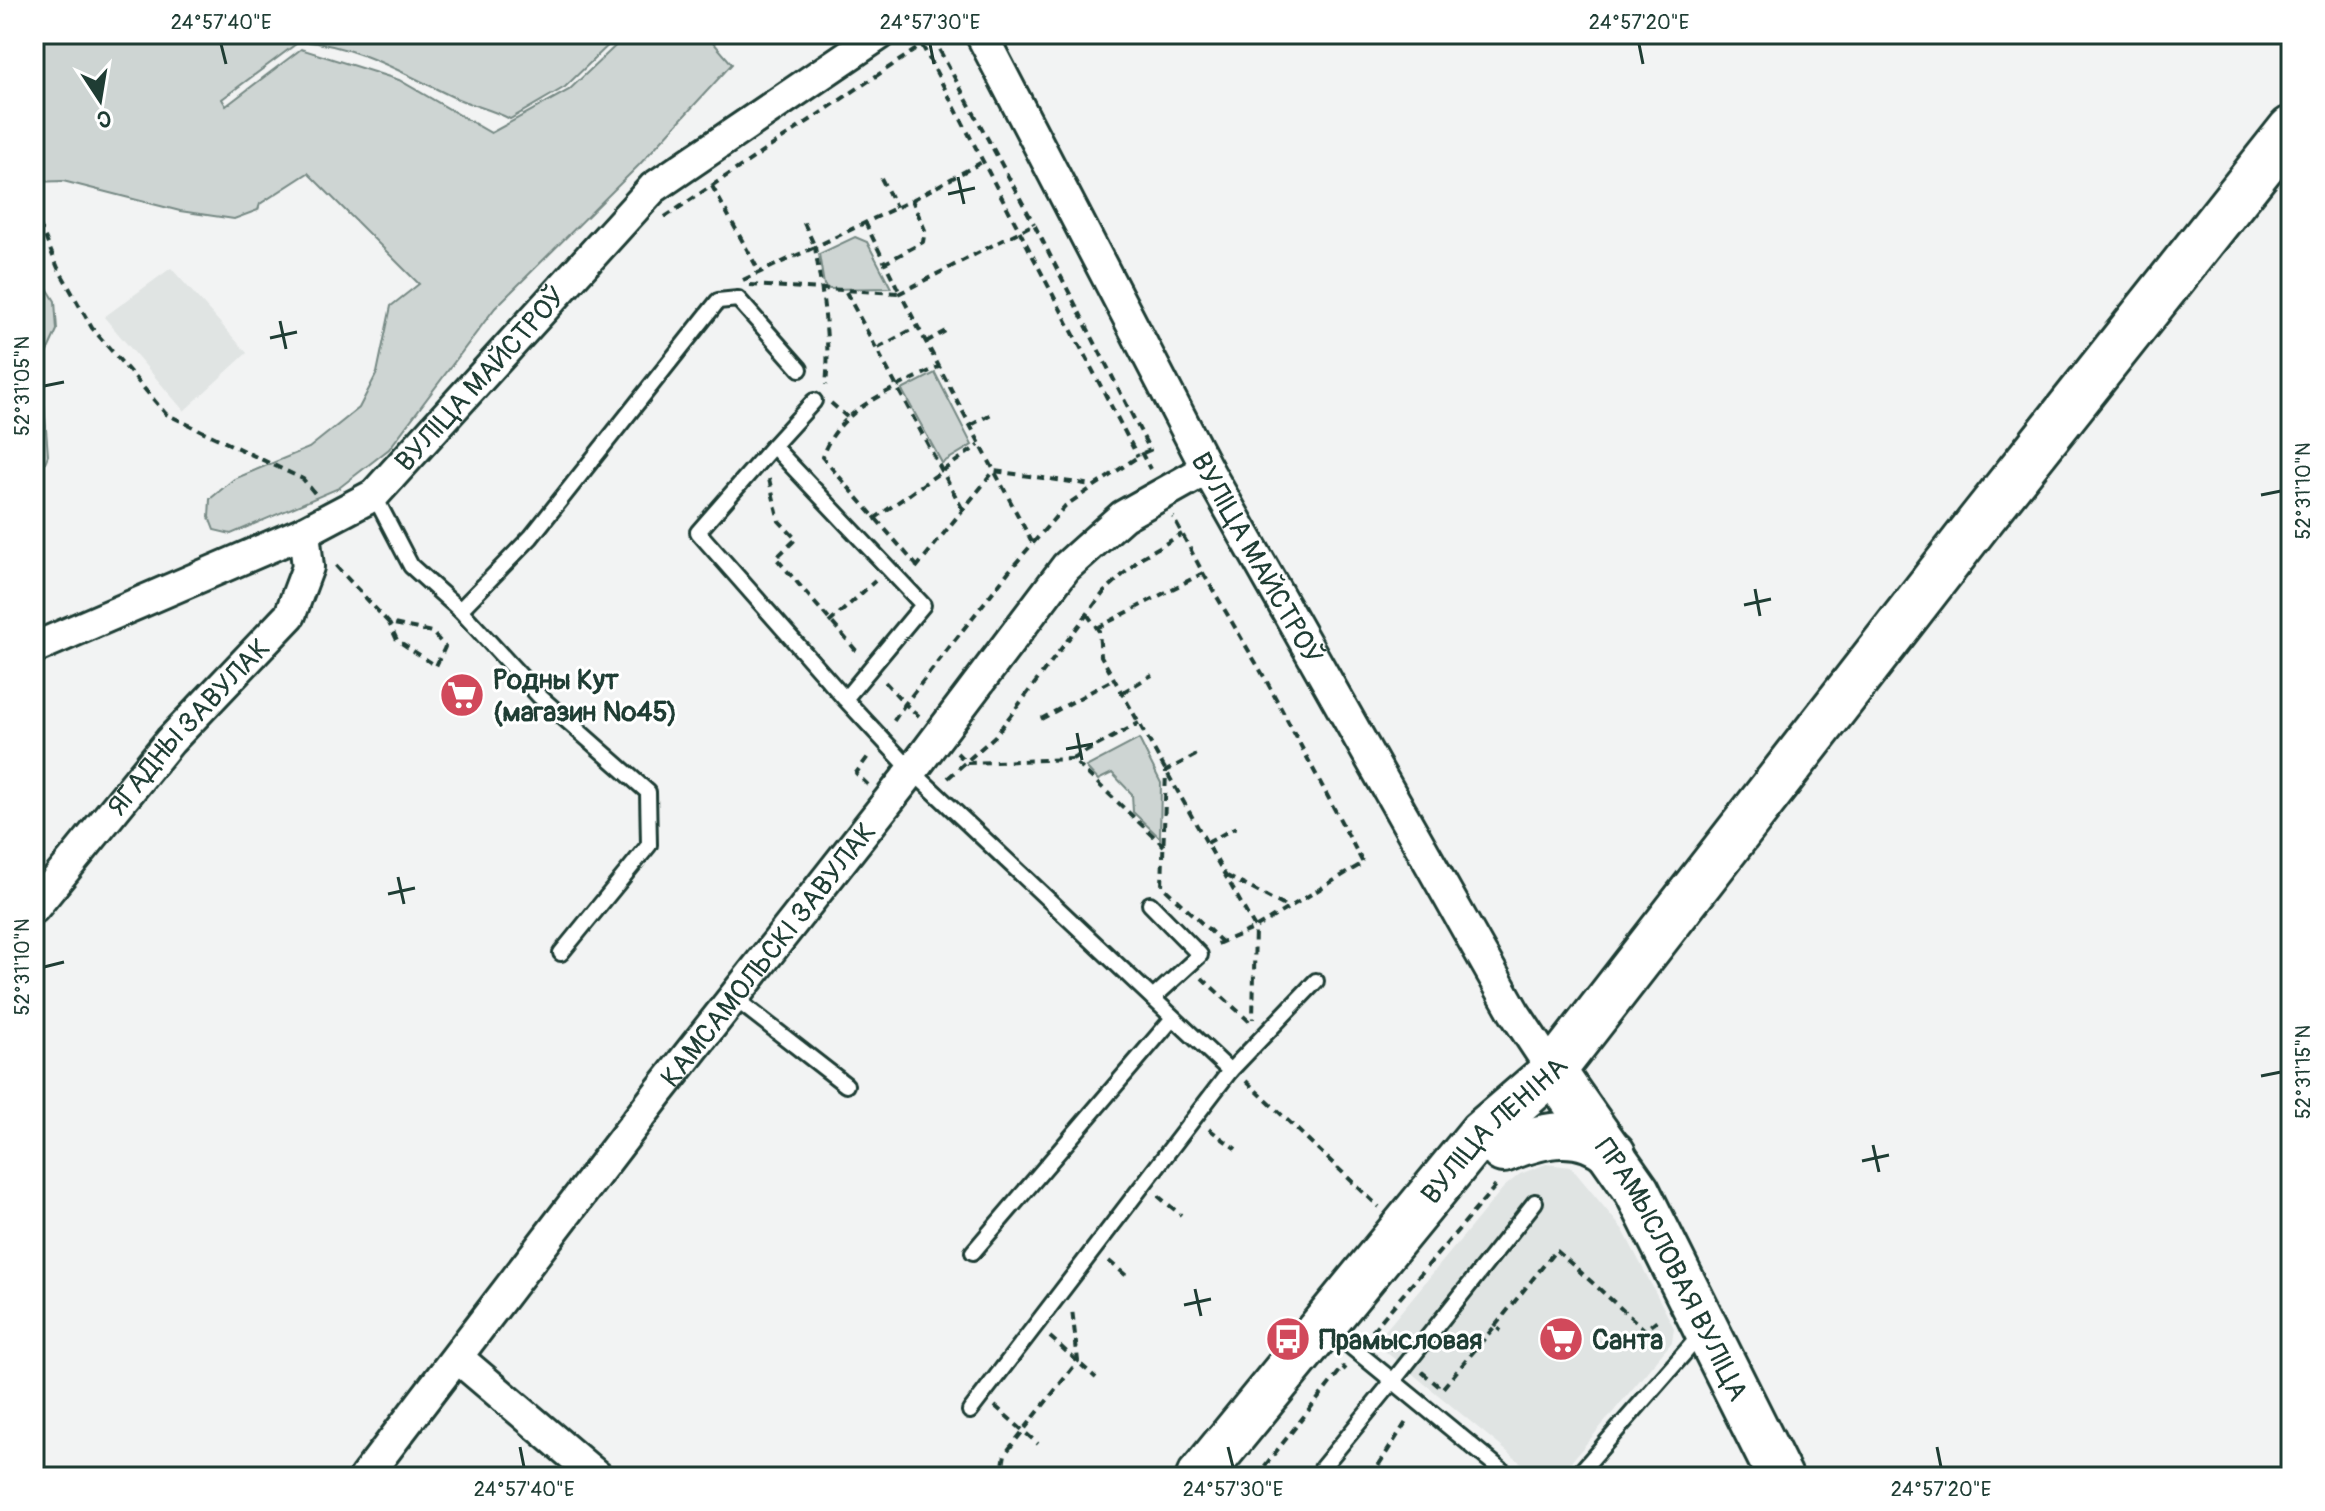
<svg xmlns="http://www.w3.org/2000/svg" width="2325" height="1511" font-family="Pangolin,sans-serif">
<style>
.built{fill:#e0e4e3}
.green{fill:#ced5d3;stroke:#768984;stroke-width:2}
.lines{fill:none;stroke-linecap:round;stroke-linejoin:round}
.service-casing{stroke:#1f3d34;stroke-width:20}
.minor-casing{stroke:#1f3d34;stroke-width:36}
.primary-casing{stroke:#1f3d34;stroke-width:50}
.path{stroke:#1f3d34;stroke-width:4;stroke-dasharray:8 6;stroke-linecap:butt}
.service{stroke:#fff;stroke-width:14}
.minor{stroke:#fff;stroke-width:30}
.primary{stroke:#fff;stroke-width:44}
.ticks{fill:none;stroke:#1f3d34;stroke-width:3}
.labels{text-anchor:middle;stroke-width:6;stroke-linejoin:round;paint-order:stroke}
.street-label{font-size:28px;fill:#1f3d34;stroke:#fff}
.poi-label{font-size:28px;font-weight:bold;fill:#1f3d34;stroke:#fff;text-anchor:start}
.neatline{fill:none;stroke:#1f3d34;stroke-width:3}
.ticks-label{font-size:20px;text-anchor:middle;fill:#1f3d34}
</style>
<rect width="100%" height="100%" fill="#f2f3f3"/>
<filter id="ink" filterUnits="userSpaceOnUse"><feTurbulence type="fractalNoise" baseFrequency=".0125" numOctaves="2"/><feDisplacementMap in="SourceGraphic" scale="16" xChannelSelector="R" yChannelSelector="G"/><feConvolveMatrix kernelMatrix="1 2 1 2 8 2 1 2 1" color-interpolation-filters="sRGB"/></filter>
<g filter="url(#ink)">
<g class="built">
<polygon points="171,268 247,353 184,411 104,317"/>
<polygon points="1546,1164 1571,1167 1623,1230 1674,1328 1672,1342 1570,1463 1538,1477 1375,1343 1504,1187 1520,1174"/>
</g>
<g class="green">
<path d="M34,34H620L565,87L510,119C491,109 470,105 451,96C401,72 356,45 300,41L222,99L226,106L301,49L399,80L491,133L569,90L628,34H706L732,64L639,165L495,308L389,449L339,488L231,534L214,530L209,517L210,499L234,479L309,448L359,408L377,373L391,306L419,284L308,173L260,204L258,210L234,219L180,211L63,181L34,182Z"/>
<polygon points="855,237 867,242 891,288 829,289 824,285 819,254"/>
<polygon points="34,276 40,277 55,301 57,330 41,365 48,455 34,490"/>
<polygon points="935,373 972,445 942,463 902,390"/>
<polygon points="1139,739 1161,783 1160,838 1133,812 1132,794 1112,773 1098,780 1086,767"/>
</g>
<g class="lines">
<g class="service-casing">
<g id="service">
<polyline points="773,446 814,401"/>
<polyline points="374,495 411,566 460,610 539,696 648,792 649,845 561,953"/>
<polyline points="460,610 531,537 718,301 738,299 800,369"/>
<polyline points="845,699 698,532 773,446 923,605 845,699 912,771 1230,1071"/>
<polyline points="1150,904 1200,955 1153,998"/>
<polyline points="733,997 846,1085"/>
<polyline points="973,1252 1173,1018"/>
<polyline points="1327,1327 1393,1381 1535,1202"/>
<polyline points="970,1411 1230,1071 1316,981"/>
<polyline points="1322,1468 1393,1381 1510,1477"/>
<polyline points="1576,1477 1702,1333"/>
</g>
</g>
<g class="minor-casing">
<g id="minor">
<path id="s1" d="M981,34L1207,469L1514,1012L1553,1071"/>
<path id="s2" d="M34,648L304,532L374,495L653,188L880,34"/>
<path id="s3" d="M34,908L170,741L290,615L308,567L304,532"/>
<polyline points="458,1358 598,1477"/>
<path id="s4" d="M365,1477L659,1092L912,771L1066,567L1123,516L1207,469"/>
</g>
</g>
<g class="primary-casing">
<g id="primary">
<path id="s5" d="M1553,1071L1637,1191L1780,1477"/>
<path d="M1503,1150C1540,1135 1580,1124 1613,1154"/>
<path id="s6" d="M1199,1477L1481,1133L1553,1071L1980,521L2291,129"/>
</g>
</g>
<g class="path">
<polyline points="922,45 1138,457"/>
<polyline points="881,178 896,207"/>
<polyline points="712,186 760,273"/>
<polyline points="912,200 984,161"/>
<polyline points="34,211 58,268 92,328 166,414 303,479 317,496"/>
<polyline points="665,217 933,38 1034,224"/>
<polyline points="865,222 885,263"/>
<polyline points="743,280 815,247 803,221"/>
<path d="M750,285L900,293L885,263L923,242L925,230L912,200L815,247C822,293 831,338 826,385"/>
<polyline points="846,292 963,510"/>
<polyline points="926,342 949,329"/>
<polyline points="878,348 918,326"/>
<polyline points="831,403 847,417"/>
<polyline points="971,425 993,413"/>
<polyline points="769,479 779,521 796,539 776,558 860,655"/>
<polyline points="874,519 979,445"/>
<polyline points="1032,542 900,293 1034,224 1150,450 1143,453"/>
<polyline points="336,566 389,623 432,632 445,647 436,666 397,640 389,623"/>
<path d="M918,567L822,457C840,406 893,390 938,367"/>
<polyline points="916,568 994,471 1092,485"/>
<polyline points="1203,573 1266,680 1363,863 1255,928 1215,945"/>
<polyline points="1087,614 1099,631 1101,656 1255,928 1253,1019"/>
<polyline points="829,623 875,581"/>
<polyline points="1097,628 1203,573 1173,517"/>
<polyline points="885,682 905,704 891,725"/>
<polyline points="1123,692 1152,675"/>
<polyline points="919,716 905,704 1009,571 1065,506 1142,454 1150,469"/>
<polyline points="1041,719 1114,679"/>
<polyline points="957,753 967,763 1072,759 1164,846"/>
<polyline points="1196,755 1166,771 1162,886 1222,942"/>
<polyline points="1072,759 1139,723"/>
<polyline points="948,778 995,736 1104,592 1142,557 1182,534"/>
<polyline points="868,785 856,773 870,754"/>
<polyline points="1207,843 1236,827"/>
<polyline points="1227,876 1289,908"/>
<polyline points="1202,978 1251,1023"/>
<polyline points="1246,1081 1379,1207"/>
<polyline points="1209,1129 1236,1149"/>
<polyline points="1158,1196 1181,1215"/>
<polyline points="1109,1261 1129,1278"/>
<polyline points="1495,1326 1556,1250 1645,1330 1661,1317"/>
<polyline points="1050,1337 1096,1378"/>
<polyline points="1393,1349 1372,1331 1499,1182"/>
<polyline points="1422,1372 1442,1389 1495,1326 1501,1331"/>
<polyline points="995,1406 1038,1444"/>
<polyline points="1001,1477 1005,1454 1078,1361 1072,1309"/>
<polyline points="1256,1477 1343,1367 1346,1370"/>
<polyline points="1371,1477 1408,1419"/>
</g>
<use href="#service" class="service"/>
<use href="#minor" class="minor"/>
<use href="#primary" class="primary"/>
</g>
</g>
<path class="ticks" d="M221,44L226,64M930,44L934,64M1639,44L1643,64M958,177L964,204M948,194L975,188M280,321L286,349M270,338L297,332M44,386L64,382M2261,495L2281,491M1755,589L1760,616M1744,605L1771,599M1077,733L1082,760M1066,749L1093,744M398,877L404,904M388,894L415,888M44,967L64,962M2261,1076L2281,1072M1873,1145L1879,1172M1862,1161L1889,1155M1195,1289L1201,1316M1184,1305L1211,1299M520,1447L524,1467M1228,1447L1233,1467M1937,1447L1941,1467"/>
<defs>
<g id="supermarket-disc" transform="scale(2.3)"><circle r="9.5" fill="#d1495b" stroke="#fff"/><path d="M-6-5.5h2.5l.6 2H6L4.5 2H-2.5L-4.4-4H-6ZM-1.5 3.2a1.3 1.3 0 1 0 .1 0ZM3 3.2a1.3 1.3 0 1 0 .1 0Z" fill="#fff"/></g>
<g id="bus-disc" transform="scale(2.3)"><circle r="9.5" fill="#d1495b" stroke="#fff"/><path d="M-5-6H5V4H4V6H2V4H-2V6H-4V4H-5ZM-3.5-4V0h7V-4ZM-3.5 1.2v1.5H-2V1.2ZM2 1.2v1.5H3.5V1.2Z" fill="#fff"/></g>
</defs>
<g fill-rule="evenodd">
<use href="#supermarket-disc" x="462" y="695"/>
<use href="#bus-disc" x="1288" y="1339"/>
<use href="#supermarket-disc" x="1561" y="1339"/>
</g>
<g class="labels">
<g class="street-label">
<text dy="10" stroke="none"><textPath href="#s2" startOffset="530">ВУЛІЦА МАЙСТРОЎ</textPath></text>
<text dy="10" stroke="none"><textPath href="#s1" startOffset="592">ВУЛІЦА МАЙСТРОЎ</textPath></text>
<text dy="10" stroke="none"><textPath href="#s3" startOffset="238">ЯГАДНЫ ЗАВУЛАК</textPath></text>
<text dy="10" stroke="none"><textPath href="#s4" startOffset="660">КАМСАМОЛЬСКІ ЗАВУЛАК</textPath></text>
<text dy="10" stroke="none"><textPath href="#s6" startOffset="456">ВУЛІЦА ЛЕНІНА</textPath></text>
<text dy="10" stroke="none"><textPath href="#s5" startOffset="232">ПРАМЫСЛОВАЯ ВУЛІЦА</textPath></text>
</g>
<g class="poi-label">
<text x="493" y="689">Родны Кут<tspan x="493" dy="32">(магазин №45)</tspan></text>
<text x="1319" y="1349">Прамысловая</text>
<text x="1592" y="1349">Санта</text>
</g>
</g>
<rect width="2325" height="1511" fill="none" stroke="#fff" stroke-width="88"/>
<g transform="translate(100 100) rotate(168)" stroke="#ffffff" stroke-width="6" paint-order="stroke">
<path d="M0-6L14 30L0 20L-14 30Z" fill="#1f3d34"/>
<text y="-12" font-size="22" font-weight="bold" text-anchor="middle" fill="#1f3d34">С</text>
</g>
<rect x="44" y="44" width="2237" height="1423" class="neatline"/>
<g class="ticks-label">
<text x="221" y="29">24°57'40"E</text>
<text x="930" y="29">24°57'30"E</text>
<text x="1639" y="29">24°57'20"E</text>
<text transform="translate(22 386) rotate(-90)" y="7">52°31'05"N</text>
<text transform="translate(2303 491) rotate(-90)" y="7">52°31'10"N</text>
<text transform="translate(22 967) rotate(-90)" y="7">52°31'10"N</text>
<text transform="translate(2303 1072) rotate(-90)" y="7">52°31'15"N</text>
<text x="524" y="1496">24°57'40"E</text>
<text x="1233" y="1496">24°57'30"E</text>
<text x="1941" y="1496">24°57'20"E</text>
</g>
</svg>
